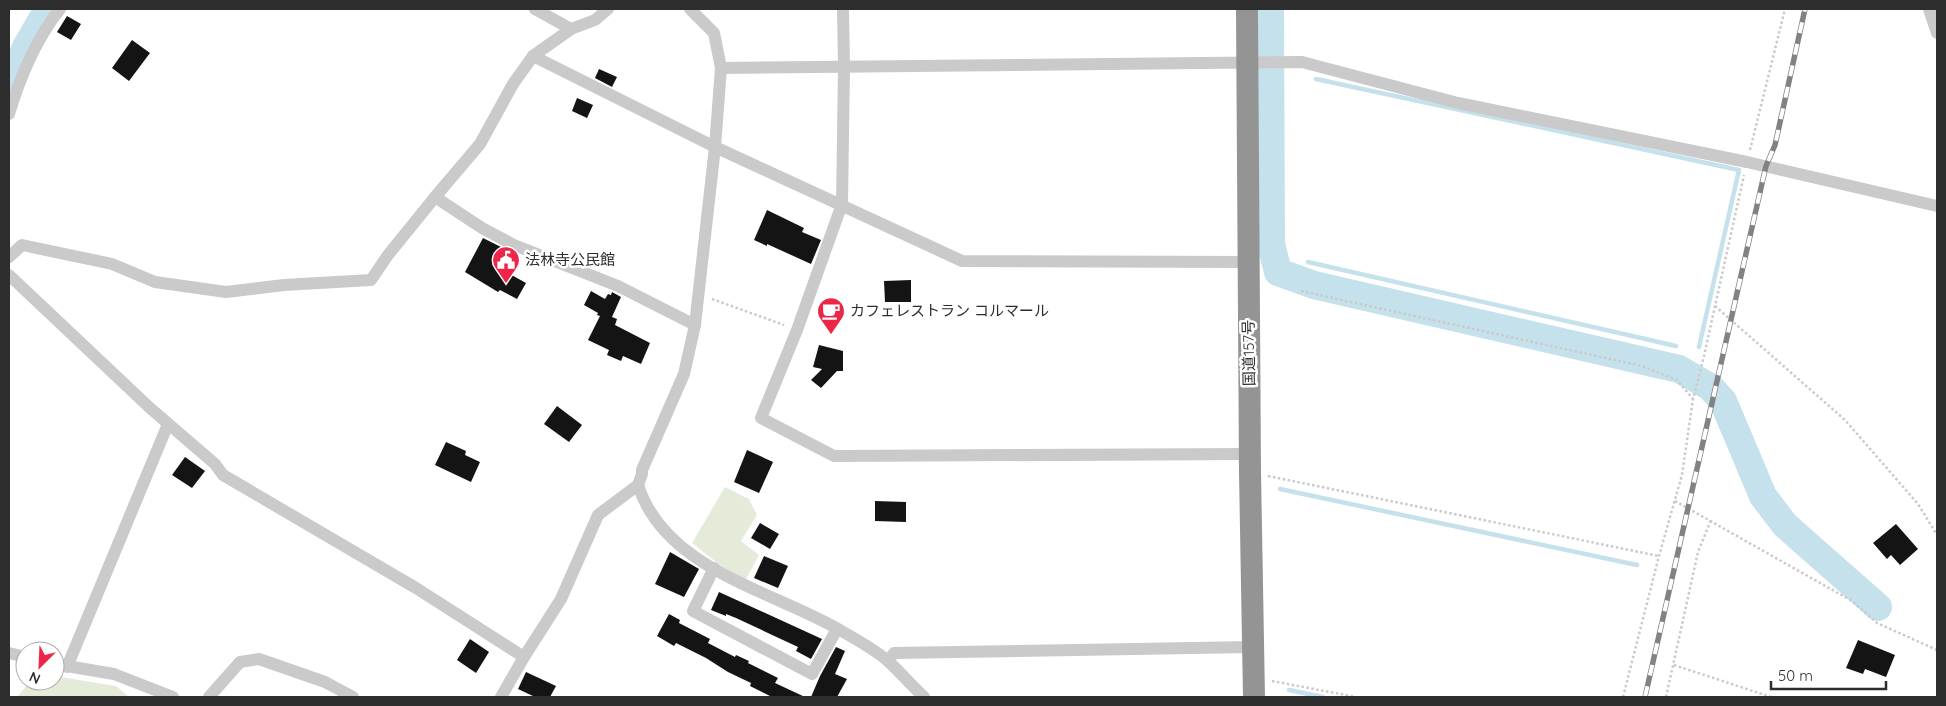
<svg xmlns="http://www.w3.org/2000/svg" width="1946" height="706" font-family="Quicksand,'Noto Sans JP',sans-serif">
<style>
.green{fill:#e5ebd9}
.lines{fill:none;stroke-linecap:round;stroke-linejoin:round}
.stream{stroke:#c4e1ec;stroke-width:4.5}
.river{stroke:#c4e1ec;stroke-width:28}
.building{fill:#141414}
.path{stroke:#cacaca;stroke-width:2.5;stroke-dasharray:2.5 2.5;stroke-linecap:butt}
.street{stroke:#cacaca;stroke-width:12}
.highway{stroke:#949494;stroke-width:22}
.rail-casing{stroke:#828282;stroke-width:5.5}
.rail{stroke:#fff;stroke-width:4;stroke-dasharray:11;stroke-linecap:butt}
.labels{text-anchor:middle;stroke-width:5;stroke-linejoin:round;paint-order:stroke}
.poi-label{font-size:15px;fill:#2d2d2d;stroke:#fff;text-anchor:start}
.street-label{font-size:15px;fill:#2d2d2d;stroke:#fff}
</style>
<rect width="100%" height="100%" fill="#fff"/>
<g class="green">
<polygon points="725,487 749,499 757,515 741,541 759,555 745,581 720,565 692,543"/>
<polygon points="55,676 116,686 129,697 17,697 30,681 55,681"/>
</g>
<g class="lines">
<g class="stream">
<polyline points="1316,79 1739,170 1699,347"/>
<polyline points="1308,262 1676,346"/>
<polyline points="1280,489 1637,565"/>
<polyline points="1289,690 1323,697"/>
</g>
<g class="river">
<polyline points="1270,9 1271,244 1278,272 1314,285 1679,369 1710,387 1723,401 1763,496 1785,525 1878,607"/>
<polyline points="9,86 26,47 48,9"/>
</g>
</g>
<g class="building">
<polygon points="67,16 81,24 71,40 57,32"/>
<polygon points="132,40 150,53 129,81 112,68"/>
<polygon points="599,69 617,77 612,87 595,78"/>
<polygon points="577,98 593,105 587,118 572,111"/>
<polygon points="767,210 804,228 802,232 821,240 811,264 767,244 767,246 754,240"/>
<polygon points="483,238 501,247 492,264 526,283 517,299 500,290 498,292 465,272"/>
<polygon points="911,280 911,302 885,302 884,281"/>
<polygon points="591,291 605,299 608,294 611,295 612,292 621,297 612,317 617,319 615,325 650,343 641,364 623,356 621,361 607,355 609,350 588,340 600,316 597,315 598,313 584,305"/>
<polygon points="819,345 843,351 843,371 837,371 821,388 811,380 822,369 813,367"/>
<polygon points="557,406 582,425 569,442 544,424"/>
<polygon points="446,442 466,451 465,455 480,462 471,482 435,465"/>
<polygon points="747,450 773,462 759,493 734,482"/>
<polygon points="185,457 205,471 192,488 172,475"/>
<polygon points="875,501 906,502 906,522 875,521"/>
<polygon points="760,523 779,534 770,549 751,538"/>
<polygon points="1896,524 1918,549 1900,565 1891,555 1887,559 1873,543"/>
<polygon points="670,552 699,569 684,597 655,584"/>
<polygon points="764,556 788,566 778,588 754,578"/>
<polygon points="719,592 822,639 811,659 796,651 798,647 736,618 726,614 726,616 711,610"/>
<polygon points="669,614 680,620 679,623 710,639 708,643 735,657 736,655 749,661 748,663 778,678 775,683 805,697 772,697 750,686 751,683 728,672 706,658 676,643 674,646 657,636"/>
<polygon points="470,639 489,652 476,673 457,660"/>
<polygon points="1858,640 1895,655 1886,677 1865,669 1863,674 1846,668"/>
<polygon points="836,647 845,651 835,674 847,679 837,697 811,697 820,676"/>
<polygon points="526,672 556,686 550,697 535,697 518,689"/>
</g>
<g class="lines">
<g class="path">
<polyline points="1750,150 1785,9"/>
<polyline points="1301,291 1642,366 1677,380 1693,399"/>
<polyline points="712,299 784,325"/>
<polyline points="1715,306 1845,420 1918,504 1937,535"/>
<polyline points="1268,476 1659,556"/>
<polyline points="1675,501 1852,601 1877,623 1937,650"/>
<polyline points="1674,665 1771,697"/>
<polyline points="1272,681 1356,697"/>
<polyline points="1623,697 1659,556 1682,475 1693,399 1704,356 1744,175"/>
<polyline points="1666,697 1698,552 1711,520"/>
</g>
<g class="street">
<polyline points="535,9 571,29"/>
<polyline points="843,9 844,67 842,204 797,330 761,418 834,456 1250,454"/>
<polyline points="1929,9 1937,33"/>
<polyline points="533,56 715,147 962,261 1248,262"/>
<polyline points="721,68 1302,62 1458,103 1747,162 1937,206"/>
<path d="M9,114C20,77 36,39 60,9"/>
<polyline points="435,197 482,228 514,245 618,286 695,325"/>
<polyline points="9,257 22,245 112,264 155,282 226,292 284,285 371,280 388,255 435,197 480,144 513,84 533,56 571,29 595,20 608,9"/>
<polyline points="9,275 150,408 215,464 223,475 416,588 524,657"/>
<path d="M638,485C665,569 770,590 838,629C854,638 876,650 889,662C901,673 912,686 924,697"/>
<polyline points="714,568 693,611 812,674 837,629"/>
<polyline points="9,653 25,657"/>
<polyline points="888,661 894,653 1252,647"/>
<polyline points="55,664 114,674 173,697"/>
<polyline points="67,667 168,424"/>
<polyline points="209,697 240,662 259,659 325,682 353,697"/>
<polyline points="501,697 524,657 561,599 598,515 638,485 642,474 642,470 684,374 695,325 715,147 721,68 714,33 690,9"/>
</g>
<polyline class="highway" points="1247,9 1250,472 1254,697"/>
<g class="rail-casing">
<polyline id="rail" points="1645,697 1766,166 1775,145 1805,9"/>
</g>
<use href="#rail" class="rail"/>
</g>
<defs>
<g id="civic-pin" transform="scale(1.4375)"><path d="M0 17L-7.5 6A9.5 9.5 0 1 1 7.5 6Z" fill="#ed2548" stroke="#fff"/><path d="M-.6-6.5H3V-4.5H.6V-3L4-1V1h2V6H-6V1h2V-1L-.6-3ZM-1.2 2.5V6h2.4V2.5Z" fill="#fff"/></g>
<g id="cafe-pin" transform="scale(1.4375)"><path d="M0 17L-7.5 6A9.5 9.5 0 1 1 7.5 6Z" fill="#ed2548" stroke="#fff"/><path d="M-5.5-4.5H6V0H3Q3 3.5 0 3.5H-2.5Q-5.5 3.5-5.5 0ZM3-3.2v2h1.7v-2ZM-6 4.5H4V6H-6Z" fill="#fff"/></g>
</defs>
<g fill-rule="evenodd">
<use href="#civic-pin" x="506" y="260"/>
<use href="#cafe-pin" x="831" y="311"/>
</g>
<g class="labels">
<g class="poi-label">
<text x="525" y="265">法林寺公民館</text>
<text x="850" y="316">カフェレストラン コルマール</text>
</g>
<g class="street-label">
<text transform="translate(1249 353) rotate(-91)" y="5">国道157号</text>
</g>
</g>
<rect width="1946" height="706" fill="none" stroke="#2d2d2d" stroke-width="20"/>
<g transform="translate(40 666) rotate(204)"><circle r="24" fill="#ffffff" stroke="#ababab"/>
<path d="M0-4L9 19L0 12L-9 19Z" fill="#ed2548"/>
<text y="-8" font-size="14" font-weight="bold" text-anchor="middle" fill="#2d2d2d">N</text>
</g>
<path d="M1771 681v8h115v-8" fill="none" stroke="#2d2d2d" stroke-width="2.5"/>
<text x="1778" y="681" font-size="15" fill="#2d2d2d" stroke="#ffffff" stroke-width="4" paint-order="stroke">50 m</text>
</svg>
